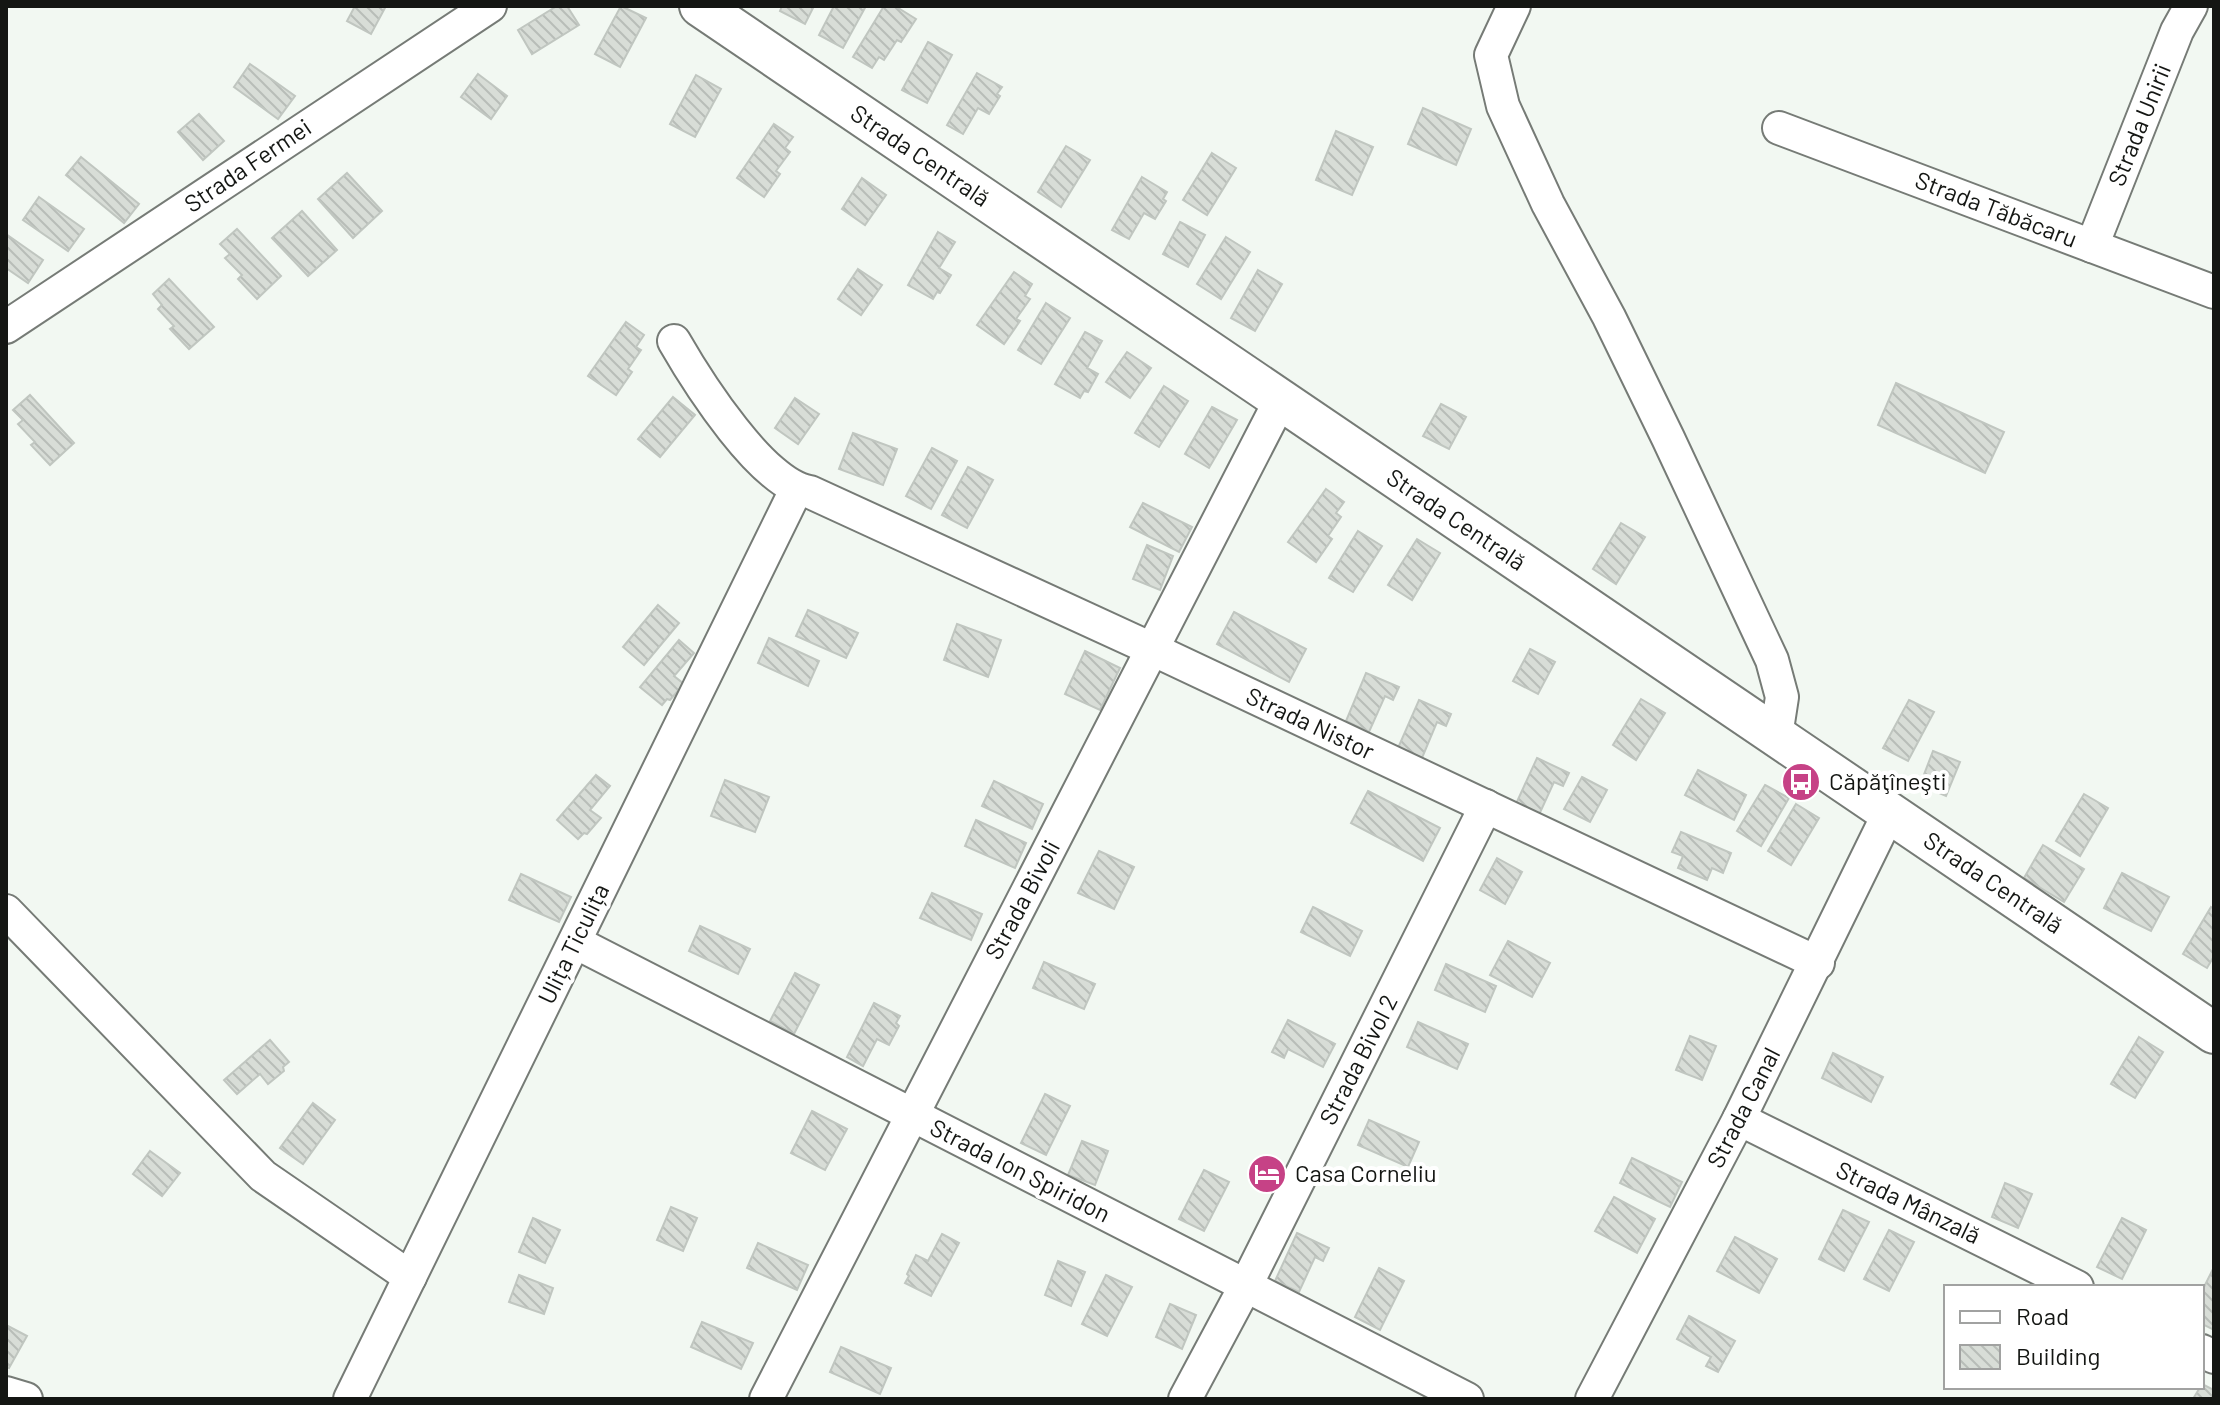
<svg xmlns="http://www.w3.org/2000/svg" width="2220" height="1405" font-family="Barlow,sans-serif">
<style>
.building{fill:url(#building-back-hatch);stroke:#c0c6c0;stroke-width:2}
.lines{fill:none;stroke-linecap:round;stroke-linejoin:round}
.minor-casing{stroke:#767b76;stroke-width:36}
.major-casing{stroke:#767b76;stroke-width:44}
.minor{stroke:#fff;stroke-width:32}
.major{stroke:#fff;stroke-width:40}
.labels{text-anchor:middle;stroke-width:8;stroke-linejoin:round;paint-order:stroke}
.street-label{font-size:24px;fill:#141613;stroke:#fff}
.poi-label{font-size:24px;fill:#141613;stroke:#fff;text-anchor:start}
</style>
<defs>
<pattern id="building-back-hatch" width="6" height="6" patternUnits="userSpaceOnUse" patternTransform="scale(2)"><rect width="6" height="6" fill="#d8ddd7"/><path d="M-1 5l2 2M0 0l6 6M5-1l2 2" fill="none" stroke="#b8bdb8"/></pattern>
</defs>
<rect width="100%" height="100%" fill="#f2f8f2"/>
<g class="building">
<polygon points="355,6 386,6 371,34 347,21"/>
<polygon points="557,6 567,6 579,25 532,54 518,30"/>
<polygon points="621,6 646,18 620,67 595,54"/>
<polygon points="782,6 814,6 805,24 780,11"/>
<polygon points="834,6 866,6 843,48 819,35"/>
<polygon points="884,6 895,6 916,19 901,42 897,40 884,60 879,57 872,68 853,57"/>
<polygon points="928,42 952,55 927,103 902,90"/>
<polygon points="250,64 295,96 278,119 234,87"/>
<polygon points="977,73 1002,87 997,94 1000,96 989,114 978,108 963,134 947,125"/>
<polygon points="478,74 507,96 491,119 461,97"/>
<polygon points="696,75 721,89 695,137 670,124"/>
<polygon points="1423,108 1471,129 1456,165 1408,144"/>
<polygon points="199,114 224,141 203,160 178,132"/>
<polygon points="774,124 793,137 785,148 790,152 776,171 780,174 764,197 737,178"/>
<polygon points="1336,131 1373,147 1352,195 1316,180"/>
<polygon points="1066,146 1090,160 1061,207 1038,192"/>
<polygon points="1212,153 1236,168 1207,215 1183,200"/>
<polygon points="81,157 139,204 124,223 66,175"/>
<polygon points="347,173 382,211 353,238 318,199"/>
<polygon points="1142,177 1167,192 1163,199 1166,201 1155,219 1144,213 1129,239 1112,230"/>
<polygon points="862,178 886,195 865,225 842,209"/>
<polygon points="39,197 84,229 68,251 23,220"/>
<polygon points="302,211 337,250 308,276 272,238"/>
<polygon points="1180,222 1205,235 1188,267 1163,254"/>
<polygon points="237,229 281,276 257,299 238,279 242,275 225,258 230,254 220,244"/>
<polygon points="938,232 955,242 939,268 951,275 940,293 937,292 933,299 908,285"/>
<polygon points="6,234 43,260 28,283 6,268"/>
<polygon points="1226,237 1250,252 1221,299 1197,284"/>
<polygon points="858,269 882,285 861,315 838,299"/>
<polygon points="1258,270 1282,284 1255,331 1231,318"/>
<polygon points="1014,272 1032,284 1025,296 1030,299 1016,319 1020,321 1004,344 977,325"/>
<polygon points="169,279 214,327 189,349 170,329 174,326 158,309 162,305 153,294"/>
<polygon points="1046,303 1070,318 1041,364 1018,350"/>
<polygon points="626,322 644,335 636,347 641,350 628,369 632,372 616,395 588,376"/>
<polygon points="1085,332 1102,341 1087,368 1098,374 1088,392 1084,391 1080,398 1055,384"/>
<polygon points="1127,352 1151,368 1130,398 1106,382"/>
<polygon points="1896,383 2004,432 1985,473 1878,425"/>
<polygon points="1164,386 1188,401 1159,447 1135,433"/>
<polygon points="30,395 74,443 50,465 31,445 35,442 18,424 23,420 13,410"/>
<polygon points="673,397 695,415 660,457 638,439"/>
<polygon points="795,398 819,414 798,444 775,428"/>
<polygon points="1441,404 1466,417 1449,449 1423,436"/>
<polygon points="1212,407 1237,420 1209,468 1185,454"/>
<polygon points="853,433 897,449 883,485 839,469"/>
<polygon points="932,448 957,461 931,509 906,496"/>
<polygon points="968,467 993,480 967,528 942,515"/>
<polygon points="1326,489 1344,502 1336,513 1341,517 1328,536 1332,539 1316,562 1288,542"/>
<polygon points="1143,503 1192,527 1179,552 1130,527"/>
<polygon points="1621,523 1645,537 1616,584 1593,569"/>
<polygon points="1358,531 1382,546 1353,592 1329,578"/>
<polygon points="1417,539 1440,553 1412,600 1388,585"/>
<polygon points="1147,545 1173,556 1160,590 1133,579"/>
<polygon points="658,605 679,623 644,665 623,647"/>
<polygon points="808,610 858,633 846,658 796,636"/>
<polygon points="1234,612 1306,649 1289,682 1217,644"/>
<polygon points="957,624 1001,640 988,677 944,660"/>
<polygon points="769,638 819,661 808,686 758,663"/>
<polygon points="679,640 694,653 674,676 684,684 670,700 667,699 662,705 640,687"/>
<polygon points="1530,649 1555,662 1538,694 1513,681"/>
<polygon points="1085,651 1120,668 1100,710 1065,694"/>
<polygon points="1366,673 1399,687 1393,700 1385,696 1369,732 1346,721"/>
<polygon points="1641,699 1665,713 1636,760 1613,745"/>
<polygon points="1419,700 1451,714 1446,726 1437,722 1422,758 1398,748"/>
<polygon points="1909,700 1934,712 1908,761 1883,748"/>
<polygon points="1933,751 1960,762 1946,796 1920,785"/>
<polygon points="1537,758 1569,773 1563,786 1554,782 1538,817 1515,806"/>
<polygon points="1698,770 1746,795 1734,820 1685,795"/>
<polygon points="596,775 610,786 590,810 601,818 587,834 584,833 578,839 557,820"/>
<polygon points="1582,777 1607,790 1590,822 1564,809"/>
<polygon points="725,780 769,797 755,832 711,816"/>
<polygon points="994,781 1043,804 1032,829 982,806"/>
<polygon points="1765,785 1789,798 1761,846 1737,831"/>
<polygon points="1368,791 1440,828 1423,861 1351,823"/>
<polygon points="2084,794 2108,808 2080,856 2056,841"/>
<polygon points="1796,804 1819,818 1791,865 1768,851"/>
<polygon points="976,820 1026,843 1015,868 965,846"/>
<polygon points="1681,832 1731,853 1723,873 1712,868 1707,880 1678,868 1683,856 1672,852"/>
<polygon points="2043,845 2084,869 2064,902 2024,878"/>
<polygon points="1099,851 1134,867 1114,909 1078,893"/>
<polygon points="1497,858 1522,872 1505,904 1480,890"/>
<polygon points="2122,873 2169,897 2151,931 2104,908"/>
<polygon points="521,874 571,897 559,922 509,900"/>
<polygon points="932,893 982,914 971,940 920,918"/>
<polygon points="1313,907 1362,931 1350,956 1301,932"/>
<polygon points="2211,907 2214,909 2214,956 2207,968 2183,954"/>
<polygon points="700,926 750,949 738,974 689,951"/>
<polygon points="1508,941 1550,963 1532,997 1490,975"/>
<polygon points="1044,962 1095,984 1084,1009 1033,988"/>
<polygon points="1446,964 1496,986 1485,1012 1435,990"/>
<polygon points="795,973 819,985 794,1034 770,1021"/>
<polygon points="874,1003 900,1016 896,1023 899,1026 889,1045 877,1039 863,1066 847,1057"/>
<polygon points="1288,1020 1335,1044 1323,1067 1288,1049 1284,1058 1272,1052"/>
<polygon points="1418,1022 1468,1044 1457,1069 1407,1047"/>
<polygon points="1690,1036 1716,1046 1702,1080 1676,1070"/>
<polygon points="2139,1037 2163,1052 2135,1098 2111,1084"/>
<polygon points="270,1040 289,1062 283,1067 284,1071 268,1084 260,1074 237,1094 224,1080"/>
<polygon points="1833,1053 1883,1077 1871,1102 1822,1078"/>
<polygon points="1045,1094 1070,1106 1046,1155 1021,1143"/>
<polygon points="313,1103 335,1120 303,1164 280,1148"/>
<polygon points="812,1111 847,1129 825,1170 791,1153"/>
<polygon points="1369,1120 1419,1142 1408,1167 1358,1145"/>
<polygon points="1082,1141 1108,1151 1095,1185 1068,1175"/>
<polygon points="150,1151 180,1173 162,1196 133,1174"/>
<polygon points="1632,1158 1682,1182 1670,1207 1620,1183"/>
<polygon points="1204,1170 1229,1182 1204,1231 1179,1219"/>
<polygon points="2005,1183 2032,1194 2018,1228 1992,1217"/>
<polygon points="1614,1197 1655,1219 1637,1253 1595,1231"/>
<polygon points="671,1207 697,1218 683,1251 657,1240"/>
<polygon points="1843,1210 1869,1222 1844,1271 1819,1259"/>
<polygon points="533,1218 560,1230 545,1263 519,1252"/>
<polygon points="2122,1218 2146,1230 2122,1279 2097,1267"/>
<polygon points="1889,1230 1914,1242 1889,1291 1864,1279"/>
<polygon points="1297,1233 1329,1248 1323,1261 1315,1257 1299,1292 1275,1281"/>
<polygon points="942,1234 959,1243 931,1296 905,1283 909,1276 907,1274 916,1255 928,1261"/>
<polygon points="1735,1237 1777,1259 1759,1293 1717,1271"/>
<polygon points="758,1243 808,1265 797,1290 747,1268"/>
<polygon points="1058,1261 1085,1272 1071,1306 1045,1295"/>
<polygon points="1379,1268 1404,1281 1380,1330 1355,1317"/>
<polygon points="2213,1269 2214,1270 2214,1330 2202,1324 2202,1291"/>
<polygon points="519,1275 553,1288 544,1314 509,1302"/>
<polygon points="1106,1275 1132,1287 1107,1336 1082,1324"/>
<polygon points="1170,1304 1196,1315 1182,1349 1156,1337"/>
<polygon points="1689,1316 1735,1341 1718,1372 1706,1366 1711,1357 1677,1339"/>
<polygon points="702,1322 753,1343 741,1369 691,1347"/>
<polygon points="6,1325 27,1336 9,1368 6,1367"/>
<polygon points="841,1347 891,1368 880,1394 830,1372"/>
<polygon points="2202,1384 2214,1390 2214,1399 2193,1399"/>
</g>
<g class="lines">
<g class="minor-casing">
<g id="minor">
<polyline points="1514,6 1491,55 1503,106 1548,204 1609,317 1668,438 1772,660 1782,697 1776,736"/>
<polyline points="1779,128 2214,292"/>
<polyline points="2092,246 2177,31 2191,6"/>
<polyline points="6,327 490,6"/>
<path d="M674,341C697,381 763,486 810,492L1154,650L1818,963"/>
<polyline points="6,911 263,1176 410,1277"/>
<polyline points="575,942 1467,1399"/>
<polyline points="1739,1119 2077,1287"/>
<polyline points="2202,1351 2214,1357"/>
<polyline points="6,1393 26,1399"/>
<polyline points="350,1399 793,496 800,491"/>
<polyline points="766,1399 1280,401"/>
<polyline points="1185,1399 1246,1285 1486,806"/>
<polyline points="1592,1399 1739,1119 1889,813"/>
</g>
</g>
<g class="major-casing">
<polyline id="major" points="700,6 2214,1033"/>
</g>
<use href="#minor" class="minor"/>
<use href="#major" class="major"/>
</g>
<defs>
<g id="bus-disc" transform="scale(2)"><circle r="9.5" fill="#c64286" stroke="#fff"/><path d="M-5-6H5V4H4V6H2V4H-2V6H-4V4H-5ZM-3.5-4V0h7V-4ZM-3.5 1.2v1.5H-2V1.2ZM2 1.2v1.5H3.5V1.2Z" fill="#fff"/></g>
<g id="hotel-disc" transform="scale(2)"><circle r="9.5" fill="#c64286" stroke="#fff"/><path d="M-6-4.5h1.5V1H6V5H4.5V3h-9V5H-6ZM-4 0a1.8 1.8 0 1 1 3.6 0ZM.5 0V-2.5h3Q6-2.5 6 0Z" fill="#fff"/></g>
</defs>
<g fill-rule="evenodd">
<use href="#bus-disc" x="1801" y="782"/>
<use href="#hotel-disc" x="1267" y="1174"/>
</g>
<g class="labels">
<g class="street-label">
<text transform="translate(2140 125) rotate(-68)" y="8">Strada Unirii</text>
<text transform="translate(920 156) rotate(34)" y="8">Strada Centrală</text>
<text transform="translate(248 166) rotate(-34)" y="8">Strada Fermei</text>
<text transform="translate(1996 210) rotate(21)" y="8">Strada Tăbăcaru</text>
<text transform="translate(1456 520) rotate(34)" y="8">Strada Centrală</text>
<text transform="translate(1310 724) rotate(25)" y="8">Strada Nistor</text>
<text transform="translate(1993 883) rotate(34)" y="8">Strada Centrală</text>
<text transform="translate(1023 900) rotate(-62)" y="8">Strada Bivoli</text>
<text transform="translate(574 944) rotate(-64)" y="8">Ulița Ticulița</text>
<text transform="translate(1359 1060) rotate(-63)" y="8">Strada Bivol 2</text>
<text transform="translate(1744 1108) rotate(-63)" y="8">Strada Canal</text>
<text transform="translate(1020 1171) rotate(27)" y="8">Strada Ion Spiridon</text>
<text transform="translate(1908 1203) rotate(26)" y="8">Strada Mânzală</text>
</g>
<g class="poi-label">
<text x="1829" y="790">Căpăţîneşti</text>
<text x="1295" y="1182">Casa Corneliu</text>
</g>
</g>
<rect width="2220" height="1405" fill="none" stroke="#141613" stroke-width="16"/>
<rect x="1944" y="1285" width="260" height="104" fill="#ffffff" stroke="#a1a2a1" stroke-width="2"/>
<rect x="1960" y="1311" width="40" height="12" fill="#ffffff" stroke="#a1a2a1" stroke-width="2"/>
<text x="2016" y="1325" font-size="24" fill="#141613">Road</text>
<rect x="1960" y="1345" width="40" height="24" fill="url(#building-back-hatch)" stroke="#a1a2a1" stroke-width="2"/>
<text x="2016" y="1365" font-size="24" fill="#141613">Building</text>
</svg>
